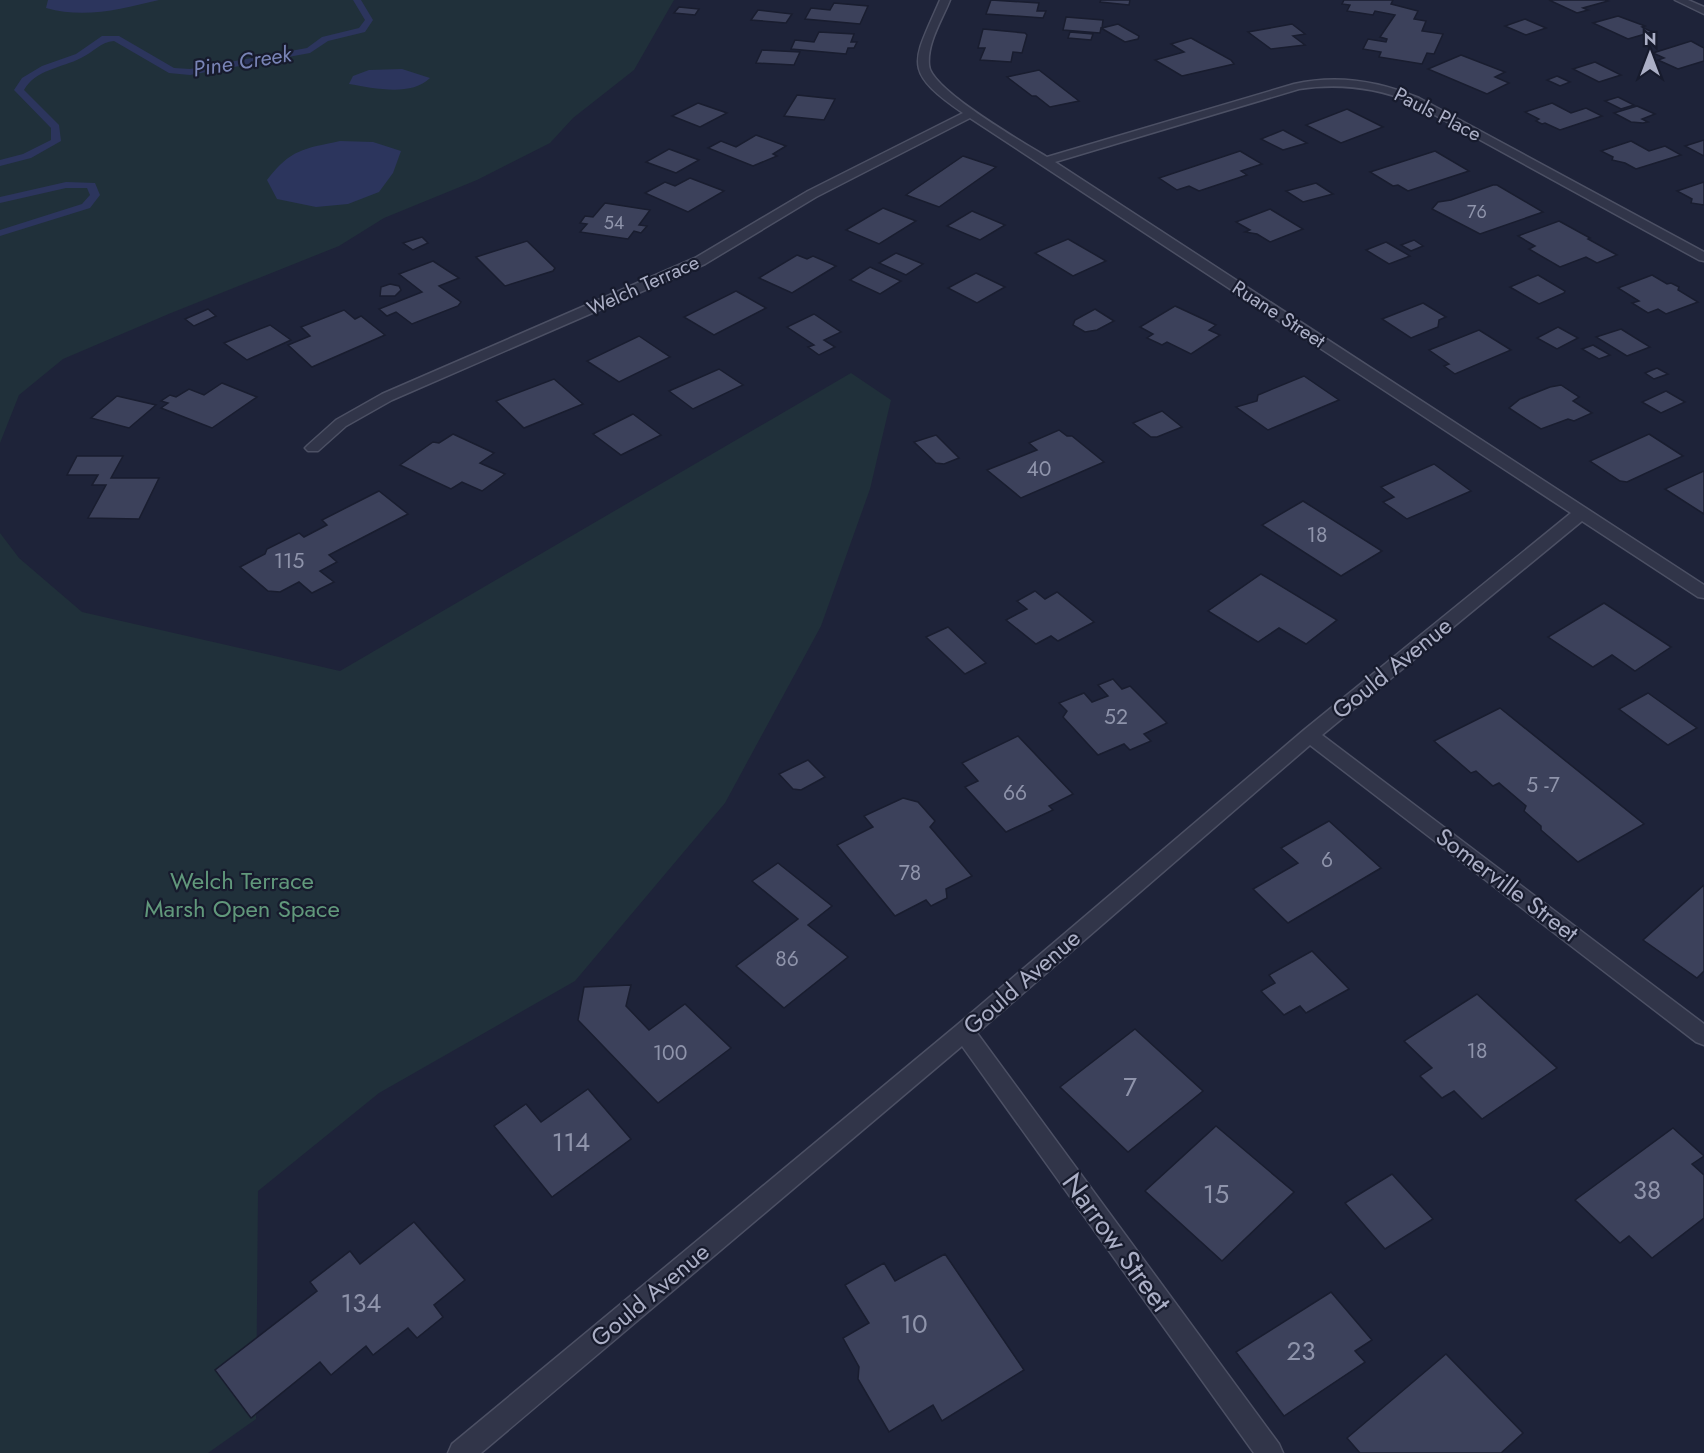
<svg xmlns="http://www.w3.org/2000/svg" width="1704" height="1453" font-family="Jost,sans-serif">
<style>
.green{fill:#20303a}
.water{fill:#2c355d}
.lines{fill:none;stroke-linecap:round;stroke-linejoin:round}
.stream{fill:#2c355d;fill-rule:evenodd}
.building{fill:#3c415b;stroke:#191d2f;stroke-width:1.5}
.minor-casing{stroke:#4c5064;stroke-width:3}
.minor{fill:#313549;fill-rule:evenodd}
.labels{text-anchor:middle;stroke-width:4.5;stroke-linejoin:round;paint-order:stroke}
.far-number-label{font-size:18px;fill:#8f94ab}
.far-street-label{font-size:20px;fill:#abafc6;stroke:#171b2d}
.number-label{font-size:21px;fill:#8f94ab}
.far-water-label{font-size:22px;font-style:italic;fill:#7984b6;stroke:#171b2d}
.street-label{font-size:24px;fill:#abafc6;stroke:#171b2d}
.park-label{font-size:24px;fill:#61987b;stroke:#171b2d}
.near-number-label{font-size:26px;fill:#8f94ab}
.near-street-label{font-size:28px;fill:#abafc6;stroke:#171b2d}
</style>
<rect width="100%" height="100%" fill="#1e2339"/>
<g class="green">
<polygon points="0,0 674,0 634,70 573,118 550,143 477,180 384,218 339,246 171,313 63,359 19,395 0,443"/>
<polygon points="851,373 891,400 870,489 821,626 725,803 575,981 379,1093 258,1191 256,1419 208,1453 0,1453 0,533 19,558 82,612 340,671"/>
</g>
<g class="water">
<path d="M48,0H159C121,9 85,19 46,8Z"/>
<path d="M402,69L430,78C411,97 373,88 349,84L353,76L369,70Z"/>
<path d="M340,141L373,142L401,151L393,173L379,192L348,204L316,207L277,199L267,180C291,149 303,149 340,141Z"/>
</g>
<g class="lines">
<g class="stream">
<path d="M353,0H361L373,20L365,32L328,41L310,53L190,75L169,73L114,41C100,42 94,52 81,58C62,68 36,69 24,90L59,125L61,141L31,158L0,166V160L23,154L51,140V128L14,90L22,78L42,66L76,54L102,36H119L174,68L190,69L307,48L322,37L359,28L365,20Z"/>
<polygon points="66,182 95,183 100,195 90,208 0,236 0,230 82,204 90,195 87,188 66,188 0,203 0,197"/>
</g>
</g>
<g class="building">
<polygon points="991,0 1039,3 1037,11 1046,11 1043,18 986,14"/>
<polygon points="1101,0 1130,0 1129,5 1100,2"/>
<polygon points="1344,0 1393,0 1391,4 1418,11 1414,19 1426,21 1422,31 1443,34 1434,54 1427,53 1422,64 1379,57 1381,52 1363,49 1368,39 1386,42 1387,39 1380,37 1395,15 1375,11 1373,15 1347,11 1350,5 1342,4"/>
<polygon points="1549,0 1605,0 1608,1 1583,8 1588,10 1577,13"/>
<polygon points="834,3 868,6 860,24 805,19 811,8 830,10"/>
<polygon points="679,7 699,9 695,15 674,13"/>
<polygon points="758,10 792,14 786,23 751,20"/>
<polygon points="1618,16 1645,26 1642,27 1652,32 1628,39 1593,23"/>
<polygon points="1066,17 1103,20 1102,28 1118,24 1139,36 1138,39 1125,42 1101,28 1100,33 1063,30"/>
<polygon points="1525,19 1546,28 1526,35 1505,26"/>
<polygon points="1292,24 1305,34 1293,36 1305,45 1271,49 1248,32"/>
<polygon points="983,29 1025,33 1027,35 1022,53 1013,52 1011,62 980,60 985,48 978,48"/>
<polygon points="819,32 854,34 851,42 857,42 854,48 848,48 846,54 791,49 795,40 814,42"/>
<polygon points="1070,32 1093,34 1091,40 1068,38"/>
<polygon points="1191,38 1231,60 1234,64 1182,76 1155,60 1184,52 1171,44"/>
<polygon points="1691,41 1704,48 1704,61 1678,69 1658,60 1664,58 1653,53"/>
<polygon points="762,50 800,52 794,65 756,63"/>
<polygon points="1461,55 1505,72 1495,77 1509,83 1487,94 1428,69"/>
<polygon points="1595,62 1621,75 1599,82 1573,69"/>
<polygon points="1039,70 1079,101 1050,107 1036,96 1032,96 1007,77"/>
<polygon points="1557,76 1570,82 1560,86 1547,80"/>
<polygon points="797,95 835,99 824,120 784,116"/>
<polygon points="1618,97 1634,105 1621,109 1605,101"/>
<polygon points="698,103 727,113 700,127 672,116"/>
<polygon points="1552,103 1571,113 1586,108 1602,116 1560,130 1545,123 1542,124 1536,121 1539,119 1525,112"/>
<polygon points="1637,106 1655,114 1642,119 1648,122 1643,123 1631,122 1614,113"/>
<polygon points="1347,109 1383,127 1341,143 1306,125"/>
<polygon points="1283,130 1307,143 1283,150 1261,139"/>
<polygon points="756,135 786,146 773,154 777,156 753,166 708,148 721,141 736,147"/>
<polygon points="1704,140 1704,156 1685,146"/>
<polygon points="1631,141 1649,151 1665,146 1681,155 1636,169 1625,163 1612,160 1613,157 1601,151"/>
<polygon points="669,149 699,160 676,173 646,162"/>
<polygon points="1240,151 1262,164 1241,171 1247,175 1199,191 1189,186 1177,190 1159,178"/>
<polygon points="1435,151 1469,171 1408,191 1398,185 1393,186 1370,172"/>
<polygon points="963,156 996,167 939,207 906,195"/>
<polygon points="690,178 724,191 688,212 645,193 665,182 675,186"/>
<polygon points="1704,182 1704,205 1691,203 1692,199 1677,191"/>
<polygon points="1316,183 1333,194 1303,202 1286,191"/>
<polygon points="1493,185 1497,185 1543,212 1480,234 1432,209 1438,202 1451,200"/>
<polygon points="605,203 650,210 639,225 647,226 641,233 634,231 628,239 580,232 587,224 580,223 585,216 593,217"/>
<polygon points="883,208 916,221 879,244 846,230"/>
<polygon points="1270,209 1303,229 1270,242 1257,234 1245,232 1250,230 1236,222"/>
<polygon points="972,211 1005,225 980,240 947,226"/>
<polygon points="1559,221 1590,238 1588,239 1617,255 1597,263 1586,257 1560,267 1529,249 1535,246 1518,236"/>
<polygon points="422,237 428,243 413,250 403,243"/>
<polygon points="1068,239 1106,261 1073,276 1035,253"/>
<polygon points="1414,240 1423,246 1411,251 1401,245"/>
<polygon points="527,241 555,268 553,271 505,286 476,257"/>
<polygon points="1386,242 1410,256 1389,264 1366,250"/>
<polygon points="896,253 923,264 906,275 879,263"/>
<polygon points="797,255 807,259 813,256 836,266 792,293 759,278"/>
<polygon points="433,261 459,278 439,286 461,302 458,306 412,324 396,312 387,316 379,309 422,292 399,274"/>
<polygon points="870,267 901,281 880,294 850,280"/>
<polygon points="976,273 1005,287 977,303 948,288"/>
<polygon points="1538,275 1565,291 1564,293 1539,304 1510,287"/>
<polygon points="1652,275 1667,284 1671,283 1679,287 1678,290 1698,302 1666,314 1658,309 1648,313 1632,303 1639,301 1618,288"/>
<polygon points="390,284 399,286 401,290 395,296 380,296 381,287"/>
<polygon points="736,291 766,308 714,335 684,317"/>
<polygon points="1423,303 1446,317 1439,320 1438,327 1411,338 1382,319"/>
<polygon points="1175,306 1216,325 1209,330 1220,335 1191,354 1167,342 1162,345 1147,338 1153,334 1140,327"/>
<polygon points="208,309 216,316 194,326 185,319"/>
<polygon points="1095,309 1114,321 1097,330 1085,332 1073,325 1075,320"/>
<polygon points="344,310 355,319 361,316 385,335 312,367 288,345 310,336 301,327"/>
<polygon points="814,314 841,332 824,340 835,347 819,355 808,347 814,345 787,327"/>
<polygon points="270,325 291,340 247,360 224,343"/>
<polygon points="1558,327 1578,338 1557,349 1537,338"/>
<polygon points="1621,329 1650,347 1627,356 1596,337"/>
<polygon points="1479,330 1511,350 1455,374 1444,366 1449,364 1429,350"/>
<polygon points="639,336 670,357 619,382 587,361"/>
<polygon points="1593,345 1610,355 1599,359 1582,349"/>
<polygon points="1657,368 1668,374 1654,379 1645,373"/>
<polygon points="719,369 743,385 693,409 669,391"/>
<polygon points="1304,376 1339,400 1268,430 1236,407 1257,401 1258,395"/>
<polygon points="554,379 583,404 524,428 496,401"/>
<polygon points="222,383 257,397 212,428 161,408 168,403 161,401 170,395 176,397 189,389 204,395"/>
<polygon points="1561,385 1579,397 1573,401 1592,413 1574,421 1568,419 1541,429 1509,408 1520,399 1550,387"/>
<polygon points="1666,391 1685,402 1661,413 1642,402"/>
<polygon points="117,396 156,405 129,428 91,418"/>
<polygon points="1162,411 1182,427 1157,437 1151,437 1133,423"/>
<polygon points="633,414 661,435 621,455 593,434"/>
<polygon points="1059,430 1067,436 1072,436 1104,462 1021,498 987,470 1037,450 1029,443"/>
<polygon points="453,434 494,453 480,463 505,474 482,491 462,482 451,489 400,465 433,442 439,443"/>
<polygon points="1649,434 1683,456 1627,482 1620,481 1590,461"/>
<polygon points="936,435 959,458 944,464 936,463 914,442"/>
<polygon points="77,456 123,456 111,478 159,478 139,519 88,518 106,485 92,485 98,475 67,475"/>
<polygon points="1434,464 1471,491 1407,519 1383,502 1394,497 1381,487"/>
<polygon points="1704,471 1704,514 1665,489"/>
<polygon points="379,491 408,514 329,555 337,562 320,571 334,582 312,593 299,582 280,592 268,591 240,567 265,554 267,549 299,533 304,537 327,525 322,520"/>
<polygon points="1303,501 1382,551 1341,576 1262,525"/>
<polygon points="1261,574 1337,620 1306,644 1279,628 1258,642 1208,611"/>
<polygon points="1035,591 1045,599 1057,592 1094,622 1058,641 1051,636 1036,644 1006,620 1027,609 1017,601"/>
<polygon points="1604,603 1671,647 1635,671 1612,655 1593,667 1548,637"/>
<polygon points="948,627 986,663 965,674 926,637"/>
<polygon points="1113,679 1122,689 1130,686 1167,723 1144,734 1151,741 1130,750 1124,744 1098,755 1063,717 1067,711 1059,703 1084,693 1092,702 1108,696 1098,685"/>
<polygon points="1648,693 1697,728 1668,745 1619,709"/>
<polygon points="1500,708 1644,824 1578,862 1541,830 1541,826 1524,811 1526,806 1499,783 1493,786 1476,771 1471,773 1434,741"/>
<polygon points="1018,736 1073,794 1049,806 1053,810 1006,832 965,787 978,781 962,763"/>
<polygon points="808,760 825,777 801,790 793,789 779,774"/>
<polygon points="903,798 918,802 935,821 930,827 972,876 946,889 947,898 931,906 926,900 895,916 837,845 873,827 864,816"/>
<polygon points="1329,821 1381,868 1288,923 1253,889 1298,863 1281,848"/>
<polygon points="778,863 832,906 808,925 848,957 784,1008 736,966 798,919 752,881"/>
<polygon points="1704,885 1704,971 1697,978 1643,940"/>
<polygon points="1312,951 1349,989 1306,1013 1300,1006 1284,1015 1261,991 1275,983 1269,975"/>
<polygon points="631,985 626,1006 649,1030 685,1004 731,1048 658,1103 578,1020 584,987"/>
<polygon points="1477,994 1557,1068 1482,1119 1454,1091 1442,1098 1420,1076 1432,1068 1404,1041"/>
<polygon points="1135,1029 1203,1091 1128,1152 1060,1087"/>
<polygon points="588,1089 631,1139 552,1197 494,1126 526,1104 541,1122"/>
<polygon points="1216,1126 1294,1192 1222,1261 1145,1191"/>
<polygon points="1673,1128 1704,1156 1692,1164 1704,1175 1704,1218 1652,1258 1629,1236 1620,1243 1575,1200"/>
<polygon points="1392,1174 1433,1219 1385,1249 1345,1203"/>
<polygon points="414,1222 465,1280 434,1305 443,1317 417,1338 408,1328 373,1355 366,1346 331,1375 320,1362 251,1418 215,1370 317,1291 310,1282 350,1251 360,1264"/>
<polygon points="945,1254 1024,1370 942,1421 933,1405 889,1432 858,1379 859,1367 843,1338 869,1323 845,1285 884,1263 895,1281"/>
<polygon points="1331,1292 1372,1340 1355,1351 1365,1362 1284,1416 1236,1352"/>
<polygon points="1446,1354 1523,1433 1501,1453 1360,1453 1347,1438"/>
</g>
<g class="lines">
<g class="minor-casing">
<g id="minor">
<path d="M940,0H950C942,20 927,43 929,65C930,89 1024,143 1047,157L1294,84C1337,74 1379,81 1419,98L1704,252V261L1699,260L1411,102C1374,87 1339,83 1299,89L1055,162L1704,585V598L1698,597L1582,521L1322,735L1704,1024V1045L1696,1042L1310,745L977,1033L1279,1444L1283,1453H1254L962,1046L481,1453H448L452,1444L956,1026L1304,730L1571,513L970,118L816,197L705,264L392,400L346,426L318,451H308L305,448L308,445L336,420L382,394L695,258L808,191L963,113C901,70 913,63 940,0Z"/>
<polygon points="1675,0 1688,0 1704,7 1704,14"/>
</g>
</g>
<use href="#minor" class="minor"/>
</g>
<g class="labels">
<g class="far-number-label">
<text x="1477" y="218">76</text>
<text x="614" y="229">54</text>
</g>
<g class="far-street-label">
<text transform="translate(1438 114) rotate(27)" y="7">Pauls Place</text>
<text transform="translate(643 285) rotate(-24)" y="7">Welch Terrace</text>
<text transform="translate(1279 314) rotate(33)" y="7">Ruane Street</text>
</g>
<g class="number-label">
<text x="1039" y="476">40</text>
<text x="1317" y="542">18</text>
<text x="289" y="568">115</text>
<text x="1116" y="724">52</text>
<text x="1543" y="792">5 -7</text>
<text x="1015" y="800">66</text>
<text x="1327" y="867">6</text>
<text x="910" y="880">78</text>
<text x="787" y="966">86</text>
<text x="1477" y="1058">18</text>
<text x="670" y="1060">100</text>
</g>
<g class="far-water-label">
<text transform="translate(242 61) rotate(-9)" y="8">Pine Creek</text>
</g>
<g class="street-label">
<text transform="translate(1392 668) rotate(-39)" y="8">Gould Avenue</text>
<text transform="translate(1507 885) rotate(37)" y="8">Somerville Street</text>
<text transform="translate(1022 982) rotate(-41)" y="8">Gould Avenue</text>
<text transform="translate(650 1295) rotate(-40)" y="8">Gould Avenue</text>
</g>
<g class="park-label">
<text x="242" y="889">Welch Terrace<tspan x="242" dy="28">Marsh Open Space</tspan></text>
</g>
<g class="near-number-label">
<text x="1130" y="1096">7</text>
<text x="571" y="1151">114</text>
<text x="1647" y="1199">38</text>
<text x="1216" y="1203">15</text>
<text x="361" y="1312">134</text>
<text x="914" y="1333">10</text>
<text x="1301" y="1360">23</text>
</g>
<g class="near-street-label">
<text transform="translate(1117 1242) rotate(54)" y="10">Narrow Street</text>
</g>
</g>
<g transform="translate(1650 54)" stroke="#171b2d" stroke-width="4.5" paint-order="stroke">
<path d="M0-4.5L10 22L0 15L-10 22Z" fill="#abafc6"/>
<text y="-9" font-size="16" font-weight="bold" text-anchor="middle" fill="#abafc6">N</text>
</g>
</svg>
